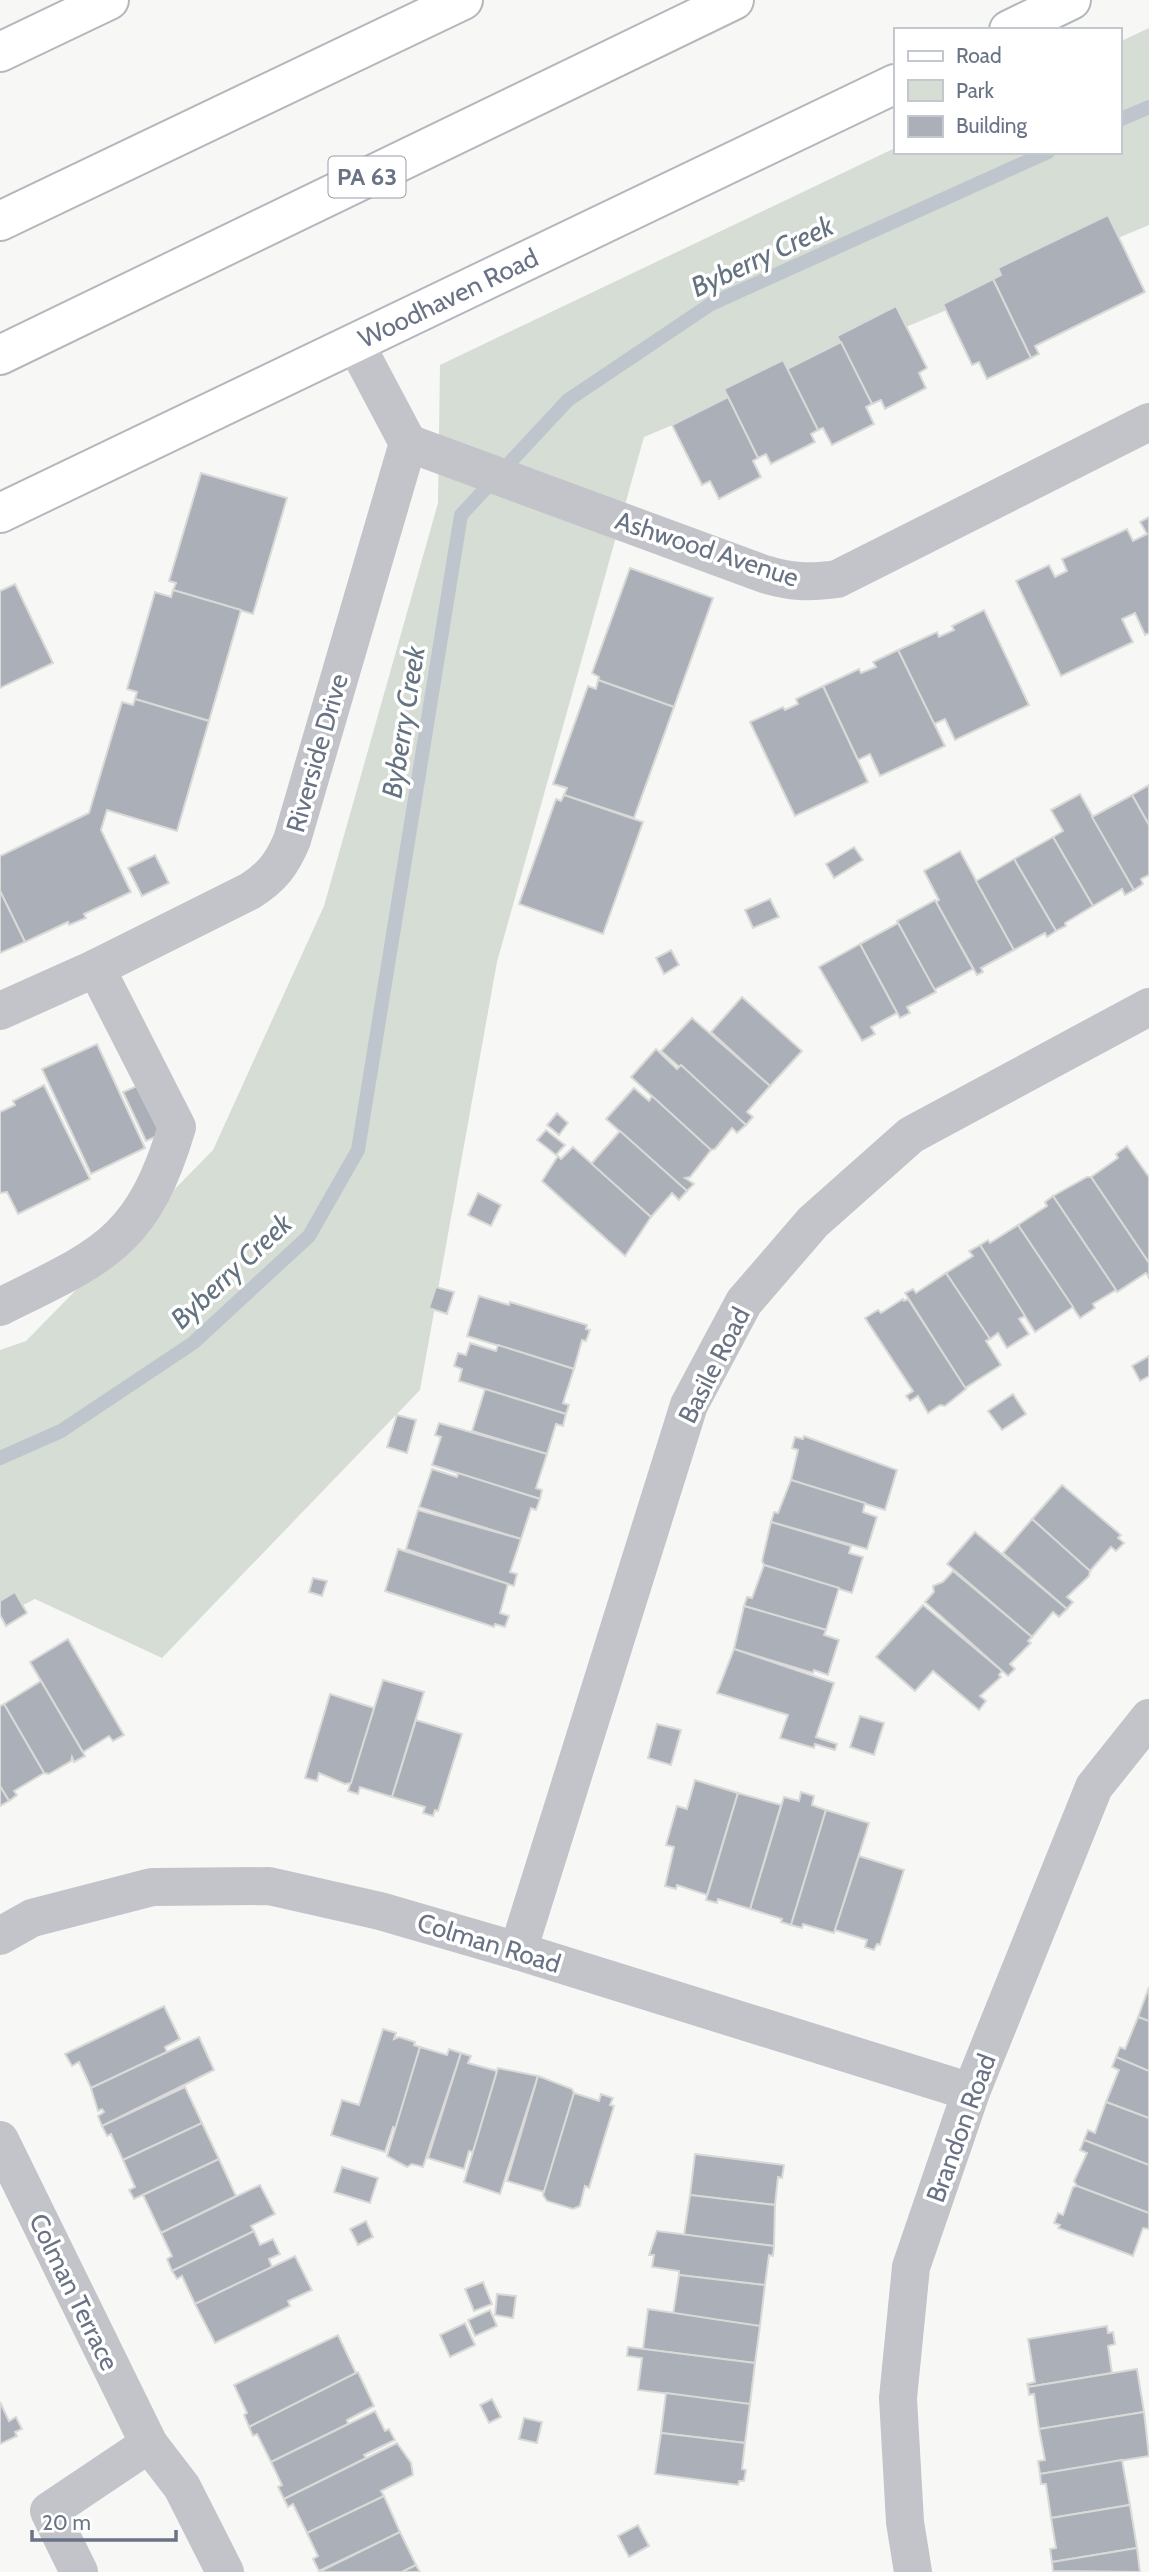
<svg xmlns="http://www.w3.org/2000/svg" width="1149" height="2572" font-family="Cabin,sans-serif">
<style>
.green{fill:#d6ddd5}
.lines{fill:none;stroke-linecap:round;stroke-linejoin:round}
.stream{stroke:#bec5cc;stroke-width:14}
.building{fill:#abb0b8;stroke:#d9dad8;stroke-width:2}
.secondary-casing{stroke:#b4b8be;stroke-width:42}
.motorway-casing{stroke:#b5b7bc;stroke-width:42}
.minor{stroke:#c2c4c9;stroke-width:38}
.secondary{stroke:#fff;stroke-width:38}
.motorway{stroke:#fff;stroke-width:38}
.labels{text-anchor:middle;stroke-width:7;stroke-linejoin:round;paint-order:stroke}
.shield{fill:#fff;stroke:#969daa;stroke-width:2}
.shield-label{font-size:24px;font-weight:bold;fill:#697385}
.street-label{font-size:26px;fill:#697385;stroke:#fff}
.water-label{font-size:28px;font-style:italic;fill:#647380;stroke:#fff}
</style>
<rect width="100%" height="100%" fill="#f7f8f5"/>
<polygon class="green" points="1149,28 1149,225 644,437 497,962 420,1390 162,1658 35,1599 0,1617 0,1350 26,1341 213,1150 324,906 438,503 440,365 895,148 895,152 1119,152 1119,42"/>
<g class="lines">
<g class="stream">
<polyline points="1119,120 1149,107"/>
<polyline points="0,1458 61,1431 193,1343 309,1236 358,1150 461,515 568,400 711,304 1048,152"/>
</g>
</g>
<g class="building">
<polygon points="1108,215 1145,292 1035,346 1039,354 1031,358 993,279 1001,275 998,268"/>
<polygon points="993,279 1031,358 987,379 979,362 972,365 943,304"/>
<polygon points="896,306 927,368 919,373 926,388 885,409 881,400 872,404 837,336"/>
<polygon points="841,342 872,404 866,407 874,424 832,445 823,428 818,430 787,369"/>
<polygon points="783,360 818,430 811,434 815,442 771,464 766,454 758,458 724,389"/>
<polygon points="728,397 758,458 753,461 761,477 719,499 710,481 702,485 672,425"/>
<polygon points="201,473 287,498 253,614 173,590 176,583 169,581"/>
<polygon points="1149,517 1149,633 1145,635 1135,613 1122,619 1133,642 1061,676 1016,581 1049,565 1055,577 1067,571 1062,559 1127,529 1133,541 1147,534 1140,522"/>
<polygon points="630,568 713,598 674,707 598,680 599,677 592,673"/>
<polygon points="15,584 53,663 0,688 0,591"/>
<polygon points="173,590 241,610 209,721 135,699 137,692 127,689 155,592 171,597"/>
<polygon points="984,610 1029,705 955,740 945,719 934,724 898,650 937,632 939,637 954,630 952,626"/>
<polygon points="898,650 945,746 880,776 870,754 858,760 823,686 859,669 861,673 876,667 873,662"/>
<polygon points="598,680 674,707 634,818 564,795 567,788 553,784 588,686 596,689"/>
<polygon points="823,686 868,782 795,816 750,722 783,707 785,710 798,704 796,699"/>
<polygon points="135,699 209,721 177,831 107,810 101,830 131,892 84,914 86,918 69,925 68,922 25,942 0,891 0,856 89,813 122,702 133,705"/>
<polygon points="1149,785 1149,825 1132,795"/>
<polygon points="1080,794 1134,890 1125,895 1122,889 1093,906 1053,837 1063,831 1051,810"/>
<polygon points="564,795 643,822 603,934 519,904 556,799 561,801"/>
<polygon points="1132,795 1149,825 1149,875 1141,879 1143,884 1134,890 1092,817"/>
<polygon points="1053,837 1093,906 1065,923 1066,926 1056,931 1014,859"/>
<polygon points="854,847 863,860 834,878 826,864"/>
<polygon points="960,851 1014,950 981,968 983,972 977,975 936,902 939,900 924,871"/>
<polygon points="155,855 169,883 142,896 128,868"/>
<polygon points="1014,859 1056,931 1047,937 1045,933 1014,950 976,881"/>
<polygon points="0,891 25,942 0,953"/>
<polygon points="770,899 779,917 753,928 745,910"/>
<polygon points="935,900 973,969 934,990 897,921"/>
<polygon points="898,923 936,992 907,1007 910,1013 900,1018 860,944"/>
<polygon points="860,944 897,1013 871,1027 875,1034 862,1041 819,967"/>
<polygon points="671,950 679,965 664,974 656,958"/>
<polygon points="742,997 802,1051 770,1086 711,1032"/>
<polygon points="692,1018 770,1086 747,1112 753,1117 746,1125 661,1051"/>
<polygon points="97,1044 145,1148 91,1174 42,1069"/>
<polygon points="656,1049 677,1069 681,1065 746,1125 737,1133 732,1128 715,1149 711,1150 631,1077"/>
<polygon points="151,1080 173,1129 146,1141 123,1092"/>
<polygon points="44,1085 90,1179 18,1214 7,1192 0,1193 0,1112 15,1105 13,1101"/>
<polygon points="634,1088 649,1101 652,1096 711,1150 690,1177 685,1178 694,1184 687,1191 606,1119"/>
<polygon points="557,1113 568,1123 559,1135 547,1125"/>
<polygon points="546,1130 565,1145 556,1155 537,1140"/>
<polygon points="620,1131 687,1191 679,1200 672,1193 651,1217 591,1164"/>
<polygon points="1127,1146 1149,1177 1149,1263 1091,1177 1118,1158 1116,1154"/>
<polygon points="573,1147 651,1217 625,1256 542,1181 558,1156 561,1159"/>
<polygon points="1087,1177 1091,1177 1149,1263 1149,1278 1146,1273 1117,1292 1053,1196"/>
<polygon points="478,1193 501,1205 491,1226 468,1215"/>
<polygon points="1053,1196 1116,1290 1093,1304 1095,1308 1080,1318 1018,1225 1047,1206 1045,1202"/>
<polygon points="1018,1225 1073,1307 1035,1332 980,1245 988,1240 990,1243"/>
<polygon points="980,1245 1025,1316 1019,1319 1029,1334 1007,1348 998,1333 990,1339 946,1273 973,1256 969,1251"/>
<polygon points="946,1273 990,1339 986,1341 1001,1365 965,1388 905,1293 913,1289 916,1293"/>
<polygon points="436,1287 454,1292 447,1314 429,1308"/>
<polygon points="479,1296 509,1305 510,1302 587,1325 586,1329 590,1330 586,1341 582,1340 574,1369 467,1336"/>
<polygon points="903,1299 904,1301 908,1299 966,1389 945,1406 940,1405 928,1413 918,1396 910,1401 906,1396 913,1391 865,1318 878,1310 881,1313"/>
<polygon points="470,1343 496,1351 498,1345 574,1369 563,1403 569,1405 566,1414 459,1381 462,1369 454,1366 458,1353 466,1355"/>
<polygon points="1149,1356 1149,1376 1140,1381 1132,1366"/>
<polygon points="485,1389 566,1414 563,1426 556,1424 547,1454 472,1431"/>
<polygon points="1013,1394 1026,1414 1002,1430 988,1411"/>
<polygon points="397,1415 416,1420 407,1453 387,1447"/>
<polygon points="439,1423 547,1454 536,1488 542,1490 540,1499 432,1465 441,1437 435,1435"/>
<polygon points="804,1436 897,1470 885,1510 791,1480 798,1450 792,1448 795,1437 803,1439"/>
<polygon points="432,1469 457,1477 458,1473 540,1499 536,1510 531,1508 521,1539 419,1507"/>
<polygon points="791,1480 865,1503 863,1512 877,1517 867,1549 771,1522 774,1512 778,1513"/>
<polygon points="1062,1485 1121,1535 1118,1538 1124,1543 1116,1551 1111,1547 1090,1571 1032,1519"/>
<polygon points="418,1510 521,1539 510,1572 517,1574 514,1586 406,1549"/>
<polygon points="1032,1519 1090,1571 1089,1576 1067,1597 1073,1602 1067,1609 1003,1553"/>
<polygon points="771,1522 851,1546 849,1553 863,1557 852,1593 764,1565 762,1561"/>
<polygon points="975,1532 1067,1609 1059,1617 1053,1612 1032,1637 947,1564"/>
<polygon points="398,1549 508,1584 500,1613 509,1616 505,1627 495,1624 494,1627 385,1591"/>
<polygon points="764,1565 839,1588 826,1630 744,1606 747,1597 752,1598"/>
<polygon points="953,1571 1032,1637 1028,1641 1031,1643 1010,1664 1015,1669 1008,1676 925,1602 934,1592 933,1586 943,1582"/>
<polygon points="313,1578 327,1581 322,1596 309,1592"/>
<polygon points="15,1592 27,1613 6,1626 0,1615 0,1601"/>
<polygon points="923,1605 1002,1671 999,1675 1001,1677 980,1696 986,1701 979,1710 933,1671 915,1691 876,1657"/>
<polygon points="744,1606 826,1630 824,1635 839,1640 828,1675 814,1670 813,1673 734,1649"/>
<polygon points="68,1639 124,1735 113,1741 109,1736 83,1752 30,1662"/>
<polygon points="734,1649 834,1683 816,1737 837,1744 835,1750 815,1744 814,1748 780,1738 788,1715 717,1693"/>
<polygon points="383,1680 424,1692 392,1797 360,1787 358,1794 348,1791"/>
<polygon points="41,1681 85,1756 74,1762 72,1757 71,1761 49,1774 44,1773 4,1704"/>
<polygon points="330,1694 374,1708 351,1783 345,1784 319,1773 317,1781 305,1778"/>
<polygon points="4,1704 44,1773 14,1791 17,1795 9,1801 0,1786 0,1706"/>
<polygon points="860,1716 884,1723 874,1755 850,1747"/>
<polygon points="416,1720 462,1734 438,1811 435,1810 433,1816 423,1813 425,1807 392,1797"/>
<polygon points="657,1724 681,1730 671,1765 648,1758"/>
<polygon points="695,1780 738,1793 707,1895 677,1885 676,1889 665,1886 674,1847 666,1845 677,1806 687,1809"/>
<polygon points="0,1786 9,1801 0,1806"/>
<polygon points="801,1792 814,1796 812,1805 826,1810 791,1925 781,1922 782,1919 750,1909 784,1797 799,1801"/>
<polygon points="738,1793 781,1805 750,1909 718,1899 717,1903 706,1900"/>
<polygon points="826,1810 869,1823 834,1933 803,1924 802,1928 791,1925"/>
<polygon points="859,1856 904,1870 880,1945 877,1944 874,1950 865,1947 867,1940 835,1930"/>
<polygon points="1149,1987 1149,2021 1138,2017"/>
<polygon points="164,2006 180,2039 165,2047 167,2052 91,2088 79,2062 72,2066 65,2054"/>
<polygon points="1138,2017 1149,2021 1149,2071 1116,2057 1120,2047 1125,2049"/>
<polygon points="383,2029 396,2033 394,2039 399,2037 415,2042 414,2045 420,2047 396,2128 393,2127 385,2152 331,2135 342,2100 359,2105"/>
<polygon points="199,2037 214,2070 102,2126 98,2116 104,2112 102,2109 98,2111 91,2088"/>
<polygon points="420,2047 447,2055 449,2049 461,2053 423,2167 412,2164 407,2167 387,2156"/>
<polygon points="461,2053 471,2056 468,2063 497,2071 473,2152 469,2151 464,2169 428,2158"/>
<polygon points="1116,2057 1149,2071 1149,2118 1106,2102 1119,2070 1112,2067"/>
<polygon points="498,2068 538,2076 500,2194 464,2182"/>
<polygon points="538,2076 572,2089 574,2093 544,2192 507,2181"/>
<polygon points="185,2087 202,2123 123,2160 111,2134 107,2136 102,2126"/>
<polygon points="574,2093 599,2101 601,2094 613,2098 610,2105 614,2106 589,2188 585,2186 580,2206 573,2209 547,2201 543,2195"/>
<polygon points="1106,2102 1149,2118 1149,2165 1084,2140 1088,2130 1095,2133"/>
<polygon points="202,2123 219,2159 134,2199 129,2190 135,2187 123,2160"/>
<polygon points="1084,2140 1149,2165 1149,2213 1077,2186 1074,2181 1087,2153 1080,2150"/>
<polygon points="695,2154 784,2165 782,2178 778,2177 775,2205 690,2195"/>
<polygon points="219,2159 236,2196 161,2233 143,2195"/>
<polygon points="342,2167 378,2178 370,2203 334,2192"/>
<polygon points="260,2185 275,2214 251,2226 254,2231 172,2271 167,2259 172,2256 161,2233"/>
<polygon points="1077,2186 1149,2213 1149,2229 1143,2228 1133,2256 1058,2228 1060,2225 1054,2223 1058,2213 1063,2215 1073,2187"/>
<polygon points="690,2195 775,2205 774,2246 684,2235"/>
<polygon points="366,2221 373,2237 358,2245 350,2229"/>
<polygon points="254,2231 260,2245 273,2239 280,2254 269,2259 272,2267 195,2304 182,2276 177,2279 172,2271"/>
<polygon points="657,2231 774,2246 773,2256 769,2255 765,2285 679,2275 679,2271 652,2267 654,2255 649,2255"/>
<polygon points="295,2256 312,2290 288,2301 290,2306 215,2343 195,2304"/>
<polygon points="679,2275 765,2285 760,2326 673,2315"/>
<polygon points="483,2282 492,2304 474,2311 465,2289"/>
<polygon points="497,2294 516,2296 513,2318 495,2315"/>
<polygon points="648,2309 760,2326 755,2363 643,2349"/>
<polygon points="490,2310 497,2326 475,2336 468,2320"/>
<polygon points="465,2323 475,2345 450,2357 440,2335"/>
<polygon points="1107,2326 1108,2333 1113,2332 1115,2344 1108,2346 1112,2373 1028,2387 1027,2384 1035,2382 1028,2339"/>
<polygon points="338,2335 356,2373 249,2427 244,2415 247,2413 234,2385"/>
<polygon points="628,2347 755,2363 750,2404 638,2390 642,2358 627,2356"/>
<polygon points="1137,2369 1144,2412 1039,2429 1034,2394 1029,2395 1028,2387"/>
<polygon points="358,2372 374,2406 347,2420 348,2424 271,2462 257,2434 253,2436 249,2427"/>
<polygon points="666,2393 750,2404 745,2443 661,2433"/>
<polygon points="492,2399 501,2417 489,2423 480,2405"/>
<polygon points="0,2402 9,2421 16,2417 22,2429 15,2432 17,2436 0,2444"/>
<polygon points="375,2411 385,2431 389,2429 395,2440 364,2455 366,2458 284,2499 278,2487 282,2485 271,2462"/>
<polygon points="1144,2412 1149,2456 1040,2474 1038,2461 1045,2460 1039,2429"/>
<polygon points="524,2418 542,2422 537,2443 519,2439"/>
<polygon points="661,2433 745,2443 742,2469 746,2470 744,2481 739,2481 738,2485 655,2474"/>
<polygon points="397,2443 411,2463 413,2475 381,2491 384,2496 307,2533 293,2504 288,2507 284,2499"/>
<polygon points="1122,2460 1130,2505 1051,2518 1046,2484 1041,2484 1040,2474"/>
<polygon points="384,2496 400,2532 319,2571 313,2559 318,2556 307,2533"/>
<polygon points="1130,2505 1137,2548 1052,2562 1050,2549 1056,2548 1051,2518"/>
<polygon points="638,2525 649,2546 629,2557 618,2536"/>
<polygon points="400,2532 416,2565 402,2572 319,2572"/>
<polygon points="1137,2548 1140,2572 1053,2571 1052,2562"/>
<polygon points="416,2565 420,2572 402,2572"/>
</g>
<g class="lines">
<g class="secondary-casing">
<g id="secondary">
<polyline points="1009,30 1071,0"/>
<polyline points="0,52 109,0"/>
<path id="s1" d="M0,513L895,84"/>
</g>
</g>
<g class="motorway-casing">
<g id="motorway">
<polyline points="0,221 463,0"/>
<polyline points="0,355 734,0"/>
</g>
</g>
<g class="minor">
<path d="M408,443L764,574C790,582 809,583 837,579L1149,422"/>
<path d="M0,1011L96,968L250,891C272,877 282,864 292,840L408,443L355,343"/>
<path d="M0,1307C102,1256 142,1244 177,1127L96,968"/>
<polyline points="0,1936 32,1918 152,1887 269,1886 380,1911 518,1951 971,2092"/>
<polyline points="518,1951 689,1405 744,1302 813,1222 911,1135 1149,1007"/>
<polyline points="0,2140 149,2444"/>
<polyline points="79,2572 49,2511 149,2444 182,2487 225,2572"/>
<polyline points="913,2572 905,2522 898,2398 911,2267 971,2092 1094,1787 1149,1718"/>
</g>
<use href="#secondary" class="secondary"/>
<use href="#motorway" class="motorway"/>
</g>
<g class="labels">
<rect class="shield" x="328.5" y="156.5" width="77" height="41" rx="5"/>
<g class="shield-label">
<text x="367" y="185">PA 63</text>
</g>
<g class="street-label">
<text dy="9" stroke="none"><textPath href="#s1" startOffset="497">Woodhaven Road</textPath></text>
<text transform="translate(707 549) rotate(18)" y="9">Ashwood Avenue</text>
<text transform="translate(317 753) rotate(-74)" y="9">Riverside Drive</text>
<text transform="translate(714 1365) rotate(-63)" y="9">Basile Road</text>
<text transform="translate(489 1943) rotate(17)" y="9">Colman Road</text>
<text transform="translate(961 2128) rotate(-70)" y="9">Brandon Road</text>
<text transform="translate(74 2292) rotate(64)" y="9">Colman Terrace</text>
</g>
<g class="water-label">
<text transform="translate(762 256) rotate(-25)" y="10">Byberry Creek</text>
<text transform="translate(403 722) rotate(-81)" y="10">Byberry Creek</text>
<text transform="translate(231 1271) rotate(-43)" y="10">Byberry Creek</text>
</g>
</g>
<rect x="894" y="28" width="228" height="126" fill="#ffffff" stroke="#c3c7ce" stroke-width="2"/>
<rect x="908" y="51" width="35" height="10" fill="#ffffff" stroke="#c3c7ce" stroke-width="2"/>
<text x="956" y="63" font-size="21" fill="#697385">Road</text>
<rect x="908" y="80" width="35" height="21" fill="#d6ddd5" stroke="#c3c7ce" stroke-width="2"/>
<text x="956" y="98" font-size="21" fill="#697385">Park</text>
<rect x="908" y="116" width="35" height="21" fill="#abb0b8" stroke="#c3c7ce" stroke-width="2"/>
<text x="956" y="133" font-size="21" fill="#697385">Building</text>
<path d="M32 2530v10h144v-10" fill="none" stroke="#697385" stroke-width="3.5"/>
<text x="42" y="2530" font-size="21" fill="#697385" stroke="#ffffff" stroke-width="5" paint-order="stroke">20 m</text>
</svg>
